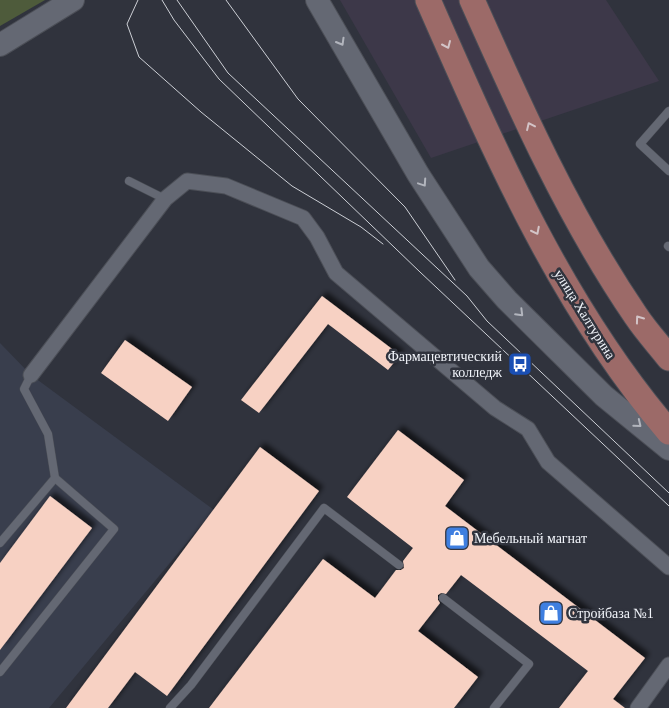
<svg xmlns="http://www.w3.org/2000/svg" width="669" height="708" font-family="'Times New Roman',serif">
<style>
.commercial{fill:#3d3849}
.built{fill:#393e4d}
.green{fill:#4e5b3b}
.building{fill:#f7d1c3;filter:url(#shadow)}
.lines{fill:none;stroke-linecap:round;stroke-linejoin:round}
.lane-casing{stroke:#4c4f57;stroke-width:9}
.street-casing{stroke:#4c4f57;stroke-width:17}
.secondary-casing{stroke:#4c4f57;stroke-width:24}
.primary-casing{stroke:#4c4f57;stroke-width:27}
.lane{stroke:#646873;stroke-width:8}
.street{stroke:#646873;stroke-width:15}
.secondary{stroke:#646873;stroke-width:22}
.primary{stroke:#9c6a68;stroke-width:25}
.tram{stroke:#cccfd5;stroke-width:1}
.oneway{stroke:#b2b5bd}
.oneway2{stroke:#d3c4c7}
.labels{text-anchor:middle;stroke-width:5;stroke-linejoin:round;paint-order:stroke}
.street-label{font-size:14px;fill:#f1f4fa;stroke:#30333d}
.poi-label{font-size:14px;fill:#f1f4fa;stroke:#30333d;text-anchor:start}
</style>
<defs>
<filter id="shadow"><feDropShadow dx="4.5" dy="-4.5" stdDeviation="2.5" flood-color="#0009"/></filter>
</defs>
<rect width="100%" height="100%" fill="#30333d"/>
<polygon class="commercial" points="340,0 606,0 659,81 431,158"/>
<polygon class="built" points="0,343 31,375 214,510 49,708 0,708"/>
<polygon class="green" points="0,0 45,0 0,26"/>
<g class="building">
<polygon points="322,296 400,355 388,370 328,324 259,413 241,400"/>
<polygon points="125,340 192,387 168,421 101,373"/>
<polygon points="398,430 464,480 445,506 645,658 613,699 625,708 559,708 588,671 461,575 446,594 441,593 438,595 438,600 440,603 418,631 478,677 454,708 209,708 323,559 375,598 396,570 401,570 404,568 403,561 413,548 347,497"/>
<polygon points="260,447 319,491 167,696 135,672 108,708 66,708"/>
<polygon points="50,496 92,528 0,650 0,563"/>
</g>
<g class="lines">
<g class="lane-casing">
<g id="lane">
<polyline points="669,111 640,144 669,171"/>
<polyline points="129,181 165,199"/>
<polyline points="668,246 669,247"/>
<polyline points="0,543 55,478 48,434 24,389 31,375"/>
<polyline points="443,598 529,664 494,708"/>
<polyline points="0,672 114,529 55,478"/>
<polyline points="170,708 191,685 324,508 399,565"/>
</g>
</g>
<g class="street-casing">
<g id="street">
<polyline points="31,375 165,199 187,181 226,186 303,218 317,237 336,273 495,408 528,429 548,462 669,567"/>
<polyline points="638,708 669,665"/>
</g>
</g>
<g class="secondary-casing">
<g id="secondary">
<polyline points="317,0 418,174 479,268 507,300 604,396 669,449"/>
<polyline points="0,45 73,0"/>
</g>
</g>
<g class="primary-casing">
<g id="primary">
<path d="M428,0C494,150 561,306 669,432"/>
<path d="M472,0C520,108 569,218 636,316C646,331 658,344 669,358"/>
</g>
</g>
<use href="#lane" class="lane"/>
<use href="#street" class="street"/>
<use href="#secondary" class="secondary"/>
<use href="#primary" class="primary"/>
<g class="tram">
<polyline points="138,0 127,24 139,57 201,112 292,186 361,227 383,244"/>
<polyline points="162,0 174,20 219,79 420,272 669,506"/>
<polyline points="177,0 228,73 467,296 487,321 669,493"/>
<polyline points="226,0 298,99 405,207 455,280"/>
</g>
</g>
<defs><path id="oneway-chevron" d="M-2-3.5L2.5 0L-2 3.5" fill="none" stroke-width="1.6" stroke-linecap="round" stroke-linejoin="round" transform="scale(1.25)"/></defs>
<g class="oneway">
<use href="#oneway-chevron" transform="translate(341 42) rotate(60)"/>
<use href="#oneway-chevron" transform="translate(423 183) rotate(56)"/>
<use href="#oneway-chevron" transform="translate(520 313) rotate(45)"/>
<use href="#oneway-chevron" transform="translate(638 424) rotate(39)"/>
</g>
<g class="oneway2">
<use href="#oneway-chevron" transform="translate(447 45) rotate(66)"/>
<use href="#oneway-chevron" transform="translate(530 126) rotate(-115)"/>
<use href="#oneway-chevron" transform="translate(536 231) rotate(63)"/>
<use href="#oneway-chevron" transform="translate(639 319) rotate(-126)"/>
</g>
<defs>
<g id="bus-square" transform="scale(1.25)"><rect x="-9" y="-9" width="18" height="18" rx="4" fill="#1a4fb4" stroke="#30333d"/><path d="M-5-6H5V4H4V6H2V4H-2V6H-4V4H-5ZM-3.5-4V0h7V-4ZM-3.5 1.2v1.5H-2V1.2ZM2 1.2v1.5H3.5V1.2Z" fill="#fff"/></g>
<g id="shop-square" transform="scale(1.25)"><rect x="-9" y="-9" width="18" height="18" rx="4" fill="#3f7fe0" stroke="#30333d"/><path d="M-5-2.5h2.3a2.7 3.5 0 0 1 5.4 0H5L5.5 6h-11ZM-1.5-2.5h3a1.5 2.3 0 0 0-3 0Z" fill="#fff"/></g>
</defs>
<g fill-rule="evenodd">
<use href="#bus-square" x="520" y="364"/>
<use href="#shop-square" x="457" y="538"/>
<use href="#shop-square" x="551" y="613"/>
</g>
<g class="labels">
<g class="street-label">
<text transform="translate(585 314) rotate(58)" y="5">улица Халтурина</text>
</g>
<g class="poi-label">
<text x="502" y="361" text-anchor="end">Фармацевтический<tspan x="502" dy="16">колледж</tspan></text>
<text x="474" y="543">Мебельный магнат</text>
<text x="568" y="618">Стройбаза №1</text>
</g>
</g>
</svg>
